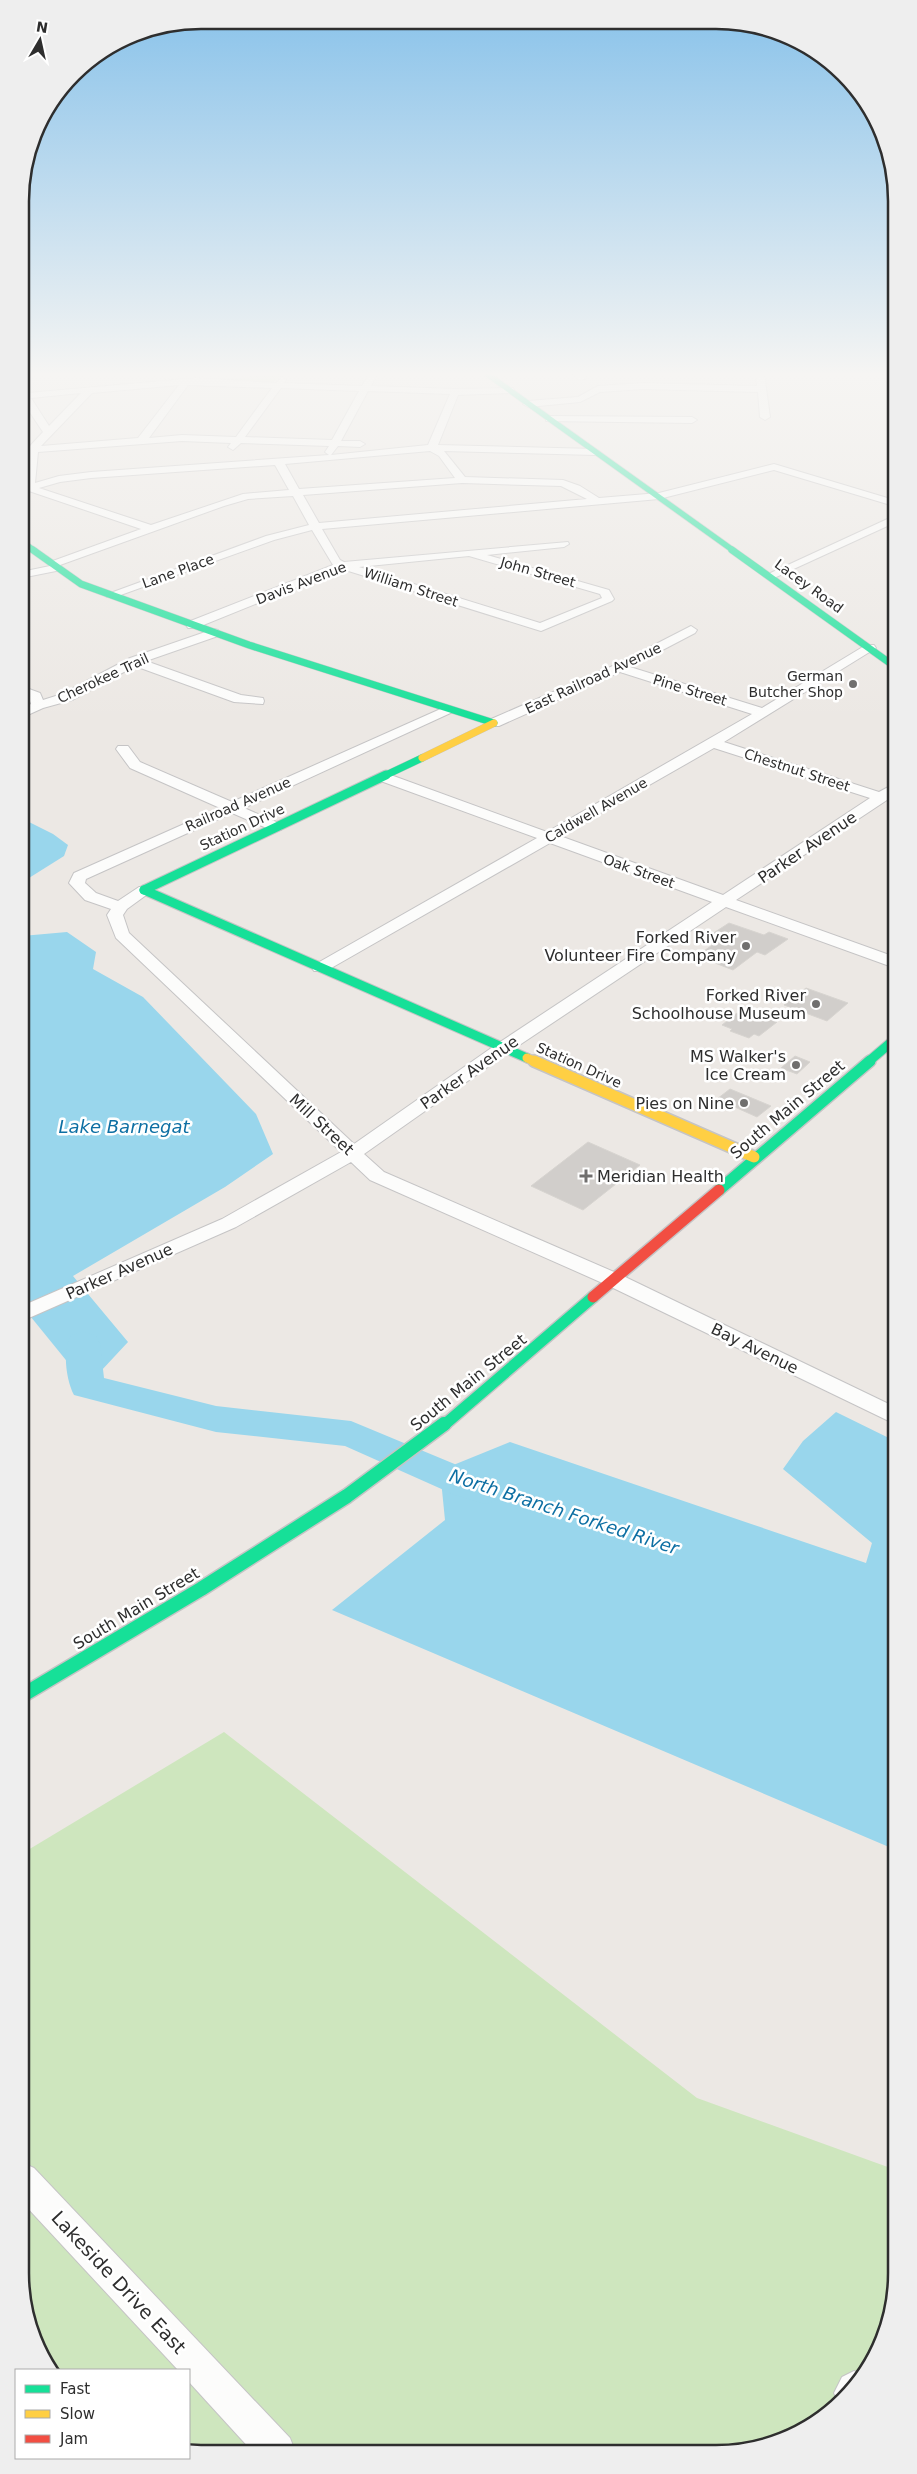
<svg xmlns="http://www.w3.org/2000/svg" width="917" height="2474" font-family="'DejaVu Sans',sans-serif">
<style>
.green{fill:#cee6be}
.water{fill:#99d6ec}
.lines{fill:none;stroke-linecap:round;stroke-linejoin:round}
.river{fill:#99d6ec;fill-rule:evenodd}
.building{fill:#d1cecb;stroke:#d7d4d0}
.street-casing{stroke:#c5c4c5;stroke-width:2}
.fast-far4-casing{stroke:#c5c4c5;stroke-width:7}
.fast-far3-casing{stroke:#c5c4c5;stroke-width:8}
.fast-far2-casing{stroke:#c5c4c5;stroke-width:11}
.fast-far1-casing{stroke:#c5c4c5;stroke-width:14}
.fast-casing{stroke:#c5c4c5;stroke-width:17}
.slow-far2-casing{stroke:#c5c4c5;stroke-width:8}
.slow-far1-casing{stroke:#c5c4c5;stroke-width:11}
.slow-casing{stroke:#c5c4c5;stroke-width:14}
.jam-casing{stroke:#c5c4c5;stroke-width:14}
.street{fill:#fcfcfb;fill-rule:evenodd}
.fast-far4{stroke:#16e098;stroke-width:5.5}
.fast-far3{stroke:#16e098;stroke-width:7}
.fast-far2{stroke:#16e098;stroke-width:9}
.fast-far1{stroke:#16e098;stroke-width:11}
.fast{stroke:#16e098;stroke-width:14}
.slow-far2{stroke:#ffcf43;stroke-width:7}
.slow-far1{stroke:#ffcf43;stroke-width:9}
.slow{stroke:#ffcf43;stroke-width:11}
.jam{stroke:#f24e42;stroke-width:11}
.poi-dot{fill:#706f6e;stroke:#fff;stroke-width:2}
.labels{text-anchor:middle;stroke-width:5;stroke-linejoin:round;paint-order:stroke}
.far-street-label{font-size:14px;fill:#2e2e2e;stroke:#fff}
.far-poi-label{font-size:14px;fill:#2e2e2e;stroke:#fff;text-anchor:end}
.street-label{font-size:16px;fill:#2e2e2e;stroke:#fff}
.poi-label{font-size:16px;fill:#2e2e2e;stroke:#fff;text-anchor:end}
.water-label{font-size:18px;font-style:italic;fill:#0d6fa3;stroke:#fff}
.near-street-label{font-size:19px;fill:#2e2e2e;stroke:#fff}
.rim{fill:none;stroke:#2e2e2e;stroke-width:2.5}
</style>
<rect width="100%" height="100%" fill="#ece8e4"/>
<g class="green">
<polygon points="281,374 271,385 211,380"/>
<polygon points="224,1732 697,2098 896,2170 897,2285 883,2342 852,2392 807,2430 752,2450 189,2451 189,2370 49,2370 44,2363 24,2309 23,1853"/>
</g>
<g class="water">
<polygon points="21,818 53,834 68,845 64,856 21,883"/>
<polygon points="67,932 96,952 93,969 143,997 256,1114 273,1154 225,1187 73,1276 128,1342 87,1386 22,1306 22,936"/>
<polygon points="836,1412 895,1441 896,1850 332,1610 445,1520 441,1480 446,1468 510,1442 866,1563 872,1543 783,1469 803,1441"/>
</g>
<g class="lines">
<path class="river" d="M83,1332L95,1335L100,1343L104,1378L216,1406L351,1421L481,1475L498,1480L504,1490L498,1500L485,1504L455,1495L345,1446L216,1432L74,1395C66,1380 62,1349 71,1335Z"/>
</g>
<g class="building">
<polygon points="729,923 764,935 769,932 788,939 765,955 757,952 733,970 697,956 722,938 712,934"/>
<polygon points="806,988 848,1003 827,1021 784,1005"/>
<polygon points="749,1012 777,1022 759,1036 754,1034 749,1038 730,1031 732,1029 722,1025 737,1013 745,1016"/>
<polygon points="795,1056 810,1062 797,1074 781,1068"/>
<polygon points="730,1089 771,1106 757,1117 717,1099"/>
<polygon points="588,1142 640,1165 583,1210 531,1186"/>
</g>
<g class="lines">
<g class="street-casing">
<g id="street">
<path d="M369,374H377L371,386L455,389L513,388L514,390L510,393L458,395L438,445L595,449L600,452L595,455L444,451L465,477L563,480L580,486L599,498L659,493L774,464L894,500V506L774,470L659,499L322,529L340,560L344,562L568,542L569,544L564,547L487,555L609,590L614,599L612,601L541,631L342,569L196,628H188L186,625L188,622L333,565L312,530L274,540L115,597H107L105,595L266,536L309,525L293,496L248,499L224,506L60,565L63,568L61,570L21,578V572L50,566V562L141,529L29,491L21,493V487L25,486L28,452L21,453V447L30,446L43,432L21,399V386L24,387L28,393L196,378L276,383L282,377L286,380L284,383L362,386ZM179,385L138,438L41,446L92,393ZM188,385L272,388L236,437L182,435L149,438ZM281,388L359,391L332,440L245,437ZM368,391L450,394L428,445L331,455L338,446L360,447L365,444L360,441H341ZM81,393L49,426L31,398ZM182,441L231,443L228,447L233,450L241,443L329,446L325,452L329,455L91,472L59,476L35,483L38,452ZM430,451L439,456L455,478L299,489L285,464ZM275,465L289,490L243,494L151,525L39,488L60,482L91,478ZM462,483L561,486L587,499L319,523L303,495ZM469,556L600,594L602,598L540,623L359,567Z"/>
<polygon points="573,374 582,374 587,378 580,380"/>
<polygon points="756,374 764,374 770,417 765,420 760,417 758,392 643,389 600,392 580,402 528,407 523,404 528,401 578,397 598,386 643,383 757,386"/>
<polygon points="883,374 891,374 894,392 890,389"/>
<polygon points="549,416 692,417 697,420 692,423 546,421 546,417"/>
<polygon points="894,516 894,523 774,578 770,579 764,576"/>
<path d="M691,626L697,630L695,633L630,667L762,708L866,645H874L876,648L724,742L879,792L894,784V794L887,800L736,900L895,957V968L726,907L509,1052L364,1154L384,1172L621,1275L895,1407V1424L607,1285L370,1180L351,1162L236,1227L22,1321V1306L222,1219L341,1152L116,938L107,915L111,909L85,900L69,883L74,873L220,808L130,768L116,749L118,746H128L140,762L232,802L445,707L450,706L457,710L244,808L281,824L283,827L281,830H271L232,813L86,879L85,883L96,893L118,901L139,887H149L152,890L149,893L127,909L123,915L129,933L354,1144L497,1044L712,902L550,843L326,971H314L312,968L314,965L537,838L378,780L376,777L383,773L388,774L547,832L752,714L620,672L499,726H489L487,723L489,720L615,665ZM714,748L870,798L723,895L560,836Z"/>
<polygon points="214,629 218,630 220,633 218,636 146,661 241,695 263,698 264,701 263,704 234,702 135,666 72,700 43,708 21,718 21,709 31,704 29,698 21,695 21,686 40,693 43,700 62,694 130,658"/>
<polygon points="23,2163 34,2168 290,2438 295,2451 252,2451 189,2382 189,2370 178,2370 23,2203"/>
<polygon points="854,2371 863,2375 852,2392 839,2403 834,2393 842,2377"/>
</g>
</g>
<g class="fast-far4-casing">
<g id="fast-far4">
<polyline points="487,374 734,551"/>
<polyline points="21,541 35,551"/>
</g>
</g>
<g class="fast-far3-casing">
<g id="fast-far3">
<polyline points="33,550 81,584 249,645 494,723"/>
<polyline points="732,550 894,666"/>
<polyline points="384,776 422,758"/>
</g>
</g>
<g class="fast-far2-casing">
<g id="fast-far2">
<polyline points="144,890 527,1058"/>
<polyline points="144,890 386,775"/>
<polyline points="868,1062 895,1039"/>
</g>
</g>
<g class="fast-far1-casing">
<g id="fast-far1">
<polyline points="719,1190 870,1061"/>
<polyline points="443,1426 593,1297"/>
</g>
</g>
<g class="fast-casing">
<polyline id="fast" points="23,1695 201,1589 347,1496 444,1424"/>
</g>
<g class="slow-far2-casing">
<polyline id="slow-far2" points="422,758 494,723"/>
</g>
<g class="slow-far1-casing">
<polyline id="slow-far1" points="527,1058 536,1062"/>
</g>
<g class="slow-casing">
<polyline id="slow" points="534,1061 754,1157"/>
</g>
<g class="jam-casing">
<polyline id="jam" points="593,1297 719,1190"/>
</g>
<use href="#street" class="street"/>
<use href="#fast-far4" class="fast-far4"/>
<use href="#fast-far3" class="fast-far3"/>
<use href="#fast-far2" class="fast-far2"/>
<use href="#fast-far1" class="fast-far1"/>
<use href="#fast" class="fast"/>
<use href="#slow-far2" class="slow-far2"/>
<use href="#slow-far1" class="slow-far1"/>
<use href="#slow" class="slow"/>
<use href="#jam" class="jam"/>
</g>
<linearGradient id="sky" x2="0" y2="1"><stop stop-color="#88c2ea"/><stop offset="0.52" stop-color="#f6f5f3"/><stop offset="1" stop-color="#f6f5f3" stop-opacity="0"/></linearGradient>
<rect width="917" height="720" fill="url(#sky)"/>
<g class="poi-dot">
<circle cx="853" cy="684" r="5"/>
<circle cx="746" cy="946" r="5"/>
<circle cx="816" cy="1004" r="5"/>
<circle cx="796" cy="1065" r="5"/>
<circle cx="744" cy="1103" r="5"/>
<path d="M583.5 1168.5h5v5h5v5h-5v5h-5v-5h-5v-5h5z"/>
</g>
<g class="labels">
<g class="far-street-label">
<text transform="translate(178 571) rotate(-20)" y="5">Lane Place</text>
<text transform="translate(538 572) rotate(16)" y="5">John Street</text>
<text transform="translate(301 583) rotate(-21)" y="5">Davis Avenue</text>
<text transform="translate(809 586) rotate(36)" y="5">Lacey Road</text>
<text transform="translate(411 587) rotate(18)" y="5">William Street</text>
<text transform="translate(103 678) rotate(-25)" y="5">Cherokee Trail</text>
<text transform="translate(593 678) rotate(-25)" y="5">East Railroad Avenue</text>
<text transform="translate(690 690) rotate(17)" y="5">Pine Street</text>
<text transform="translate(797 770) rotate(18)" y="5">Chestnut Street</text>
<text transform="translate(238 804) rotate(-24)" y="5">Railroad Avenue</text>
<text transform="translate(596 810) rotate(-30)" y="5">Caldwell Avenue</text>
<text transform="translate(242 827) rotate(-25)" y="5">Station Drive</text>
<text transform="translate(639 871) rotate(20)" y="5">Oak Street</text>
<text transform="translate(579 1065) rotate(24)" y="5">Station Drive</text>
</g>
<g class="far-poi-label">
<text x="843" y="681">German<tspan x="843" dy="16">Butcher Shop</tspan></text>
</g>
<g class="street-label">
<text transform="translate(807 847) rotate(-34)" y="6">Parker Avenue</text>
<text transform="translate(469 1072) rotate(-35)" y="6">Parker Avenue</text>
<text transform="translate(787 1109) rotate(-40)" y="6">South Main Street</text>
<text transform="translate(322 1124) rotate(43)" y="6">Mill Street</text>
<text transform="translate(119 1271) rotate(-24)" y="6">Parker Avenue</text>
<text transform="translate(755 1348) rotate(26)" y="6">Bay Avenue</text>
<text transform="translate(468 1382) rotate(-39)" y="6">South Main Street</text>
<text transform="translate(136 1608) rotate(-31)" y="6">South Main Street</text>
</g>
<g class="poi-label">
<text x="736" y="943">Forked River<tspan x="736" dy="18">Volunteer Fire Company</tspan></text>
<text x="806" y="1001">Forked River<tspan x="806" dy="18">Schoolhouse Museum</tspan></text>
<text x="786" y="1062">MS Walker's<tspan x="786" dy="18">Ice Cream</tspan></text>
<text x="734" y="1109">Pies on Nine</text>
<text x="597" y="1182" text-anchor="start">Meridian Health</text>
</g>
<g class="water-label">
<text x="124" y="1133">Lake Barnegat</text>
<text transform="translate(564 1512) rotate(18)" y="6">North Branch Forked River</text>
</g>
<g class="near-street-label">
<text transform="translate(119 2282) rotate(47)" y="7">Lakeside Drive East</text>
</g>
</g>
<path d="M0 0H917V2474H0ZM201 29H716A172 172 0 0 1 888 201V2273A172 172 0 0 1 716 2445H201A172 172 0 0 1 29 2273V201A172 172 0 0 1 201 29Z" fill="#eee" fill-rule="evenodd"/>
<path class="rim" d="M201 29H716A172 172 0 0 1 888 201V2273A172 172 0 0 1 716 2445H201A172 172 0 0 1 29 2273V201A172 172 0 0 1 201 29Z"/>
<rect x="15" y="2369" width="175" height="90" fill="#ffffff" stroke="#ababab"/>
<rect x="25" y="2385" width="25" height="8" fill="#16e098" stroke="#ababab"/>
<text x="60" y="2394" font-size="15" fill="#2e2e2e">Fast</text>
<rect x="25" y="2410" width="25" height="8" fill="#ffcf43" stroke="#ababab"/>
<text x="60" y="2419" font-size="15" fill="#2e2e2e">Slow</text>
<rect x="25" y="2435" width="25" height="8" fill="#f24e42" stroke="#ababab"/>
<text x="60" y="2444" font-size="15" fill="#2e2e2e">Jam</text>
<g transform="translate(40 40) rotate(9)" stroke="#ffffff" stroke-width="4" paint-order="stroke">
<path d="M0-4L9 19L0 12L-9 19Z" fill="#2e2e2e"/>
<text y="-8" font-size="14" font-weight="bold" text-anchor="middle" fill="#2e2e2e">N</text>
</g>
</svg>
